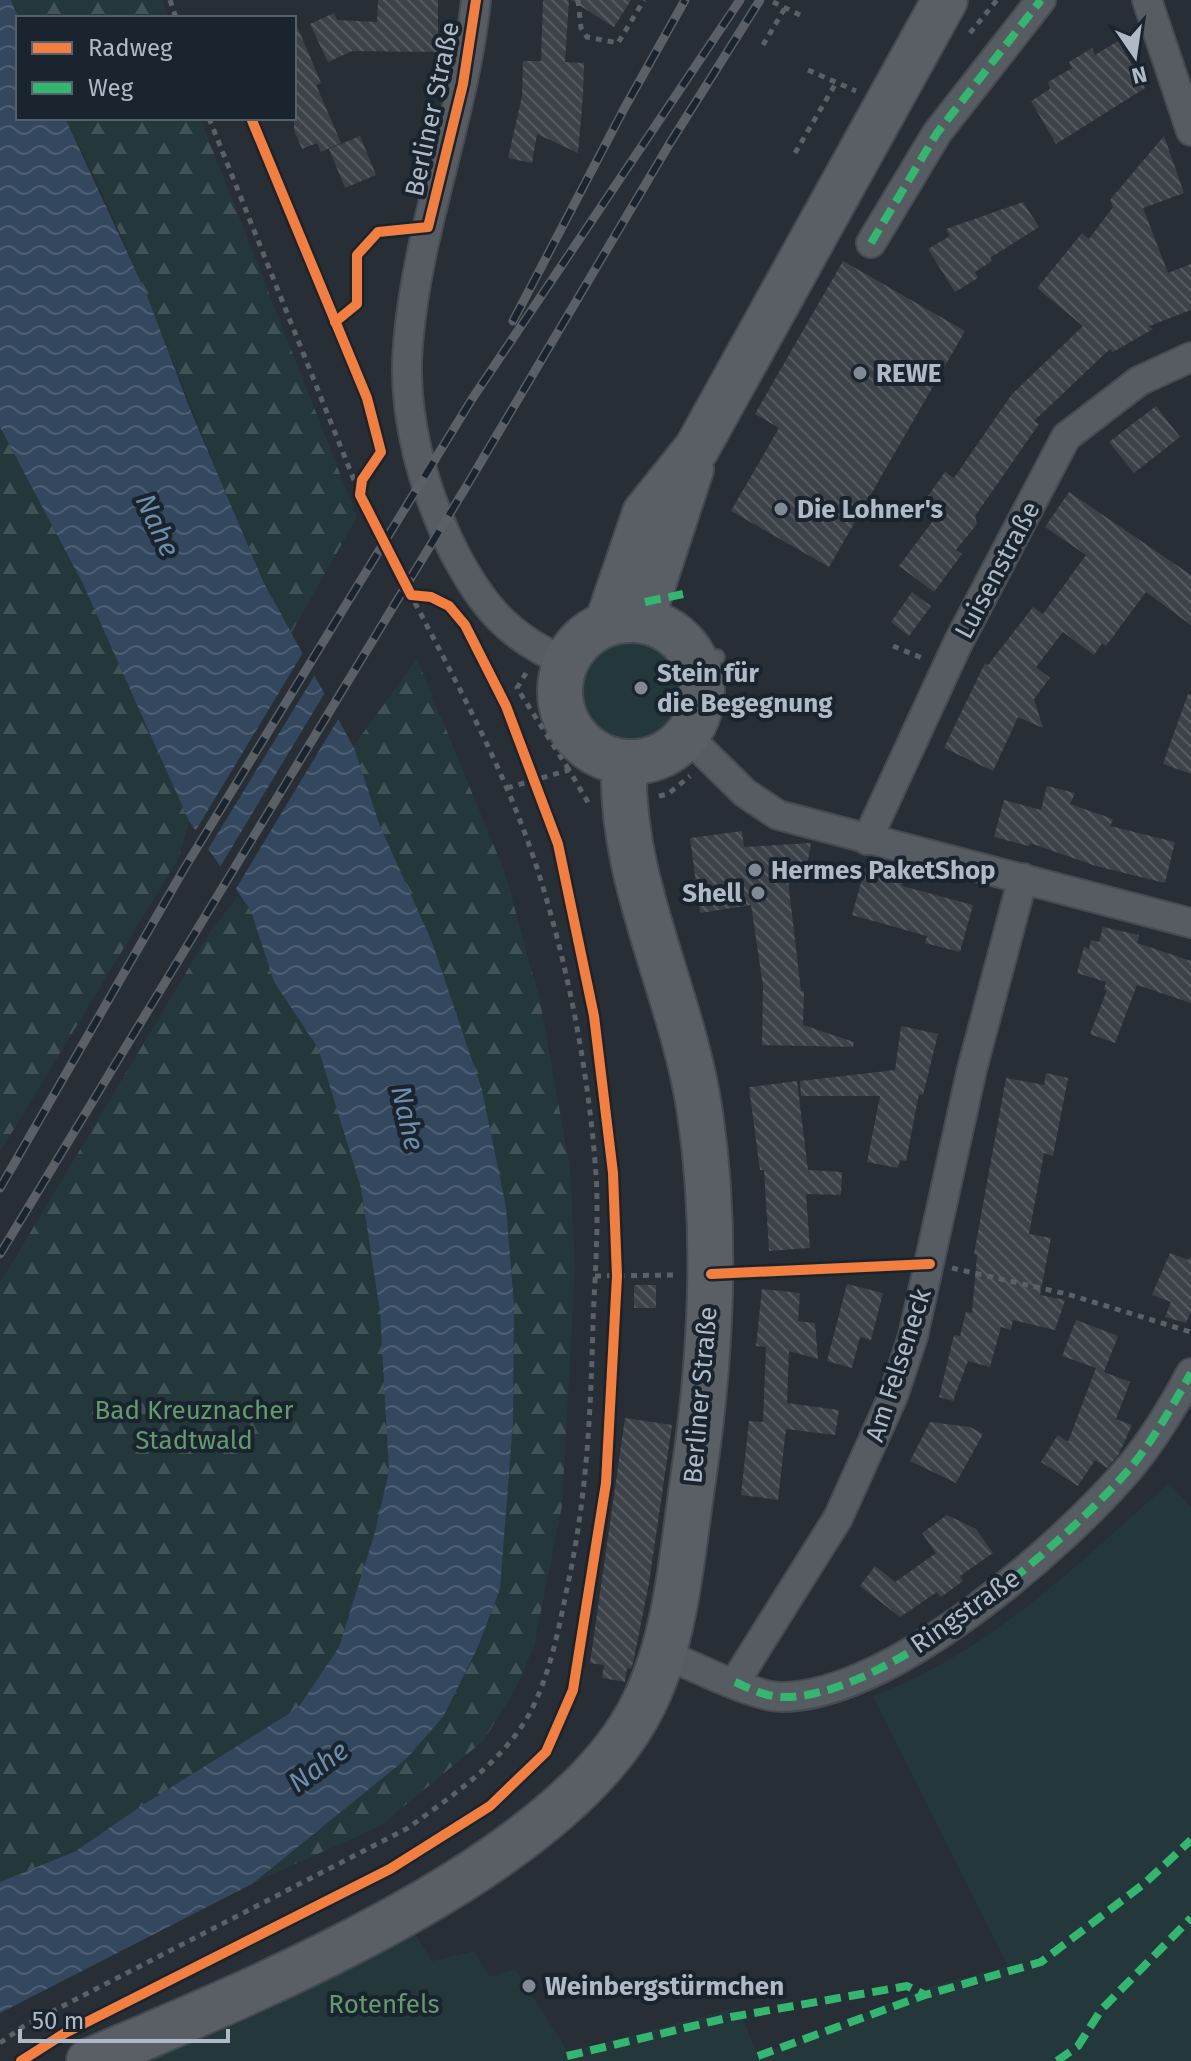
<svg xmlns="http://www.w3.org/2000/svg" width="1191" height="2061" font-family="'Fira Sans',sans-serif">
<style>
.green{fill:#24383b}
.forest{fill:url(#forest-firs)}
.water{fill:url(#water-waves)}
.pier{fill:#272e35}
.building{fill:url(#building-back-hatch)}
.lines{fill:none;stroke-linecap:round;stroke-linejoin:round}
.service-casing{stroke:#454b51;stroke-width:18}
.minor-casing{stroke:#454b51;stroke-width:32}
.primary-casing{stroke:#444a51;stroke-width:48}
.path{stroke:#5a6167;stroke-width:5;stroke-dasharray:6 6;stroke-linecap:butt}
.service{stroke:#575c63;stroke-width:14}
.minor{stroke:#575c63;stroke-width:28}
.primary{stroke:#595f65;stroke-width:44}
.rail-casing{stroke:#5a6066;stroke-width:9}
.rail{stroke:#1a242f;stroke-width:6;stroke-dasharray:18;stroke-linecap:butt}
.quiet{stroke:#33b770;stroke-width:8;stroke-dasharray:16 8;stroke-linecap:butt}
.cycleway-casing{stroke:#1a242f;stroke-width:15}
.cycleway{stroke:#f27e40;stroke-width:10}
.poi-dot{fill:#808994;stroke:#1a242f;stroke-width:3}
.labels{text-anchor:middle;stroke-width:8;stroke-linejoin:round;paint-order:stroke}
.street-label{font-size:26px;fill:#b0bac7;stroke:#1a242f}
.poi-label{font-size:26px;font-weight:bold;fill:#b0bac7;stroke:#1a242f;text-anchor:start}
.park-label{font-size:26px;fill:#66996e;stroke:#1a242f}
.water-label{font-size:28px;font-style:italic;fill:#6f8dab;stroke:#1a242f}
</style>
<defs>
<pattern id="forest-firs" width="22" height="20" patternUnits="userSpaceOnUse" patternTransform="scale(2)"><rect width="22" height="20" fill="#24383b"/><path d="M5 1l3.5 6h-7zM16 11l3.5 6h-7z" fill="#415356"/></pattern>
<pattern id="water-waves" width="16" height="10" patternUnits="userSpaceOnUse" patternTransform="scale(2)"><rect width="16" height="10" fill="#33475e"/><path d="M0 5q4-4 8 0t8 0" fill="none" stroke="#4e5f74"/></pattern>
<pattern id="building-back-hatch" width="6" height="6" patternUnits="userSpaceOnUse" patternTransform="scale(2)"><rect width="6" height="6" fill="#3c4248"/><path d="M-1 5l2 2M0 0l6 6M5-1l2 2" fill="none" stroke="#565b61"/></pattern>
</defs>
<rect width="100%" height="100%" fill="#272e35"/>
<g class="green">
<circle cx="631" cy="689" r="50"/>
<path d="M1169,1483L1191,1507V2061H132L410,1926L432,1961L474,1951L490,1977L515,1969L568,2052L738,2007L758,2056L926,1988L1008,1966L873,1696C990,1652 1077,1565 1169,1483Z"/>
</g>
<g class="forest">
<polygon points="11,0 162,0 168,18 18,19"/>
<path d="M65,118H200L357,517L290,635C206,467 153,285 65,118Z"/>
<polygon points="0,427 83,584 189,821 179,857 0,1152"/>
<polygon points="417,659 505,873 540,1001 570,1169 575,1267 562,1505 534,1646 514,1692 483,1741 380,1826 253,1883 406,1759 443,1717 478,1648 500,1589 513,1423 514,1304 506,1207 481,1088 432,942 380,826 353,747"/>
<polygon points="238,896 251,911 274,982 318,1048 361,1188 380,1312 387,1395 389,1471 375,1532 339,1647 298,1708 141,1806 76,1851 0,1882 0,1283 211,931"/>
</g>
<polygon class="water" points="0,0 11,0 18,19 18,118 65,118 146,293 190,409 264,583 354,748 380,826 432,942 482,1090 506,1207 514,1304 513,1423 500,1589 478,1647 443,1717 406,1759 252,1884 0,2013 0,1882 76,1851 141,1806 298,1708 339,1647 375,1532 389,1471 380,1312 361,1188 318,1048 274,982 251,911 189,821 83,584 0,427"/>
<g class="pier">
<polygon points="304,651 316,673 205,854 193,835"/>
<polygon points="326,691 340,716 232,895 217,872"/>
</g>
<g class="building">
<polygon points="378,0 438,0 438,52 352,51 328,62 310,24 334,13 337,20 377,22"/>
<polygon points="543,0 569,0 565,62 584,63 583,95 578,153 537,134 532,163 508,158 522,96 523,61 541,61"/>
<polygon points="571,0 631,0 614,27"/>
<polygon points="294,19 321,83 316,85 341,143 321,152 317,143 302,149 294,130"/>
<polygon points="1118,41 1145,88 1056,144 1031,101 1050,89 1048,82 1072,68 1069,62 1092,48 1095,55"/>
<polygon points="360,136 376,175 345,188 329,149"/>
<polygon points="1164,136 1184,193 1143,208 1168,273 1191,264 1191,310 1149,326 1153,329 1113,352 1110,349 1034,421 1039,424 975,516 977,524 956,550 962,554 934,592 899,566 935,518 920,507 945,472 954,478 1012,394 1083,326 1037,288 1082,233 1089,239 1113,207 1110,200"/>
<polygon points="1023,202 1039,227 990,258 992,261 975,272 978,278 955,292 928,249 950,236 946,229"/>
<polygon points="843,261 965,331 829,567 731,511 779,428 755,414"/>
<polygon points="1156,406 1180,437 1134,473 1109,442"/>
<polygon points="1069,492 1191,575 1191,625 1146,592 1106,646 1102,643 1094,655 1063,632 1036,667 1050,678 1034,699 1043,728 1018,717 993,771 944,748 985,663 988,665 1033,607 1043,614 1086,555 1045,527"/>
<polygon points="912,592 931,606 909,636 891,622"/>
<polygon points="1188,694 1191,694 1191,774 1163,764"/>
<polygon points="1047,786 1075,793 1070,804 1113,819 1110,826 1175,842 1165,883 1096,866 1030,843 1029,846 994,837 1004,800 1041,810"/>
<polygon points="742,831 744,847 811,843 805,877 788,880 801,991 804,991 803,1025 854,1042 853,1047 762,1045 763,986 751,905 700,913 690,838"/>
<polygon points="865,868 903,878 902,886 973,905 960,952 925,943 927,936 852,915"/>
<polygon points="1103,927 1139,935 1137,943 1191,961 1191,1003 1137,985 1115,1043 1090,1034 1107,990 1104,990 1106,982 1077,973 1084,947 1089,949 1091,940 1099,942"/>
<polygon points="901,1026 938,1034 923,1095 919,1094 906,1161 900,1160 898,1168 867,1162 880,1096 801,1096 800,1081 895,1070"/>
<polygon points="1046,1073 1068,1078 1053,1156 1044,1153 1029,1234 1051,1238 1040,1295 1065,1300 1055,1330 1013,1320 1011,1330 1001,1327 990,1367 968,1361 953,1401 939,1397 954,1335 960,1336 966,1312 972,1313 977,1255 974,1254 1006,1078 1044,1085"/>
<polygon points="797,1081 808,1170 842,1172 841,1195 806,1194 810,1248 769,1251 764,1170 760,1170 749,1087"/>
<polygon points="1170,1253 1188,1260 1191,1256 1191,1311 1186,1323 1165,1317 1171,1302 1152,1295"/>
<polygon points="847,1284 883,1293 871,1340 860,1337 852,1368 827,1361"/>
<rect x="634" y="1285" width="22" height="23"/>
<polygon points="762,1289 800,1293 798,1321 815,1323 818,1359 789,1351 787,1403 839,1410 835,1435 786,1429 778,1500 741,1495 749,1421 763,1422 766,1347 756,1346"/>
<polygon points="1076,1320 1118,1336 1104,1372 1130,1382 1116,1419 1132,1425 1119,1454 1107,1468 1095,1460 1078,1486 1041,1462 1058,1435 1068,1442 1096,1368 1062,1356"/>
<polygon points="625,1418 672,1425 649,1583 633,1663 631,1669 627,1668 625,1682 602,1678 604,1665 590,1663"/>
<polygon points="930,1422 970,1427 983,1434 956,1483 910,1461"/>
<polygon points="947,1515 976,1529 993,1553 960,1576 963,1581 941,1597 937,1592 900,1617 860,1586 875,1566 895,1582 936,1553 922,1533"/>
</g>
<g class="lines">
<g class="service-casing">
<polyline id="service" points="697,665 717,657"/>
</g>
<g class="minor-casing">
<g id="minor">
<path d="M476,0C464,117 417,228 408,345C402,414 423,489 453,550C482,606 508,637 566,662"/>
<polyline points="1147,0 1191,131"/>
<polyline points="871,243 937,133 1041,0"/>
<polyline points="687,736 745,793 778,815 1191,923"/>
<polyline points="867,840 958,643 1066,437 1139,381 1191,357"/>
<path d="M662,1653C692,1665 753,1697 782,1697C892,1696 1064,1546 1132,1465C1155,1437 1174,1405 1191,1373"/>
<polyline points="735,1682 838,1518 893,1396 913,1336 972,1069 1023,878"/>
</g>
</g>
<g class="primary-casing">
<g id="primary">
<polyline points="645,609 691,469"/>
<circle cx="631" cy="691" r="71"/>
<polyline points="607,624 645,513 697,448 945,0"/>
<path d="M89,2061C251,1992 566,1866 644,1703C677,1636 682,1553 693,1480C711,1359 718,1234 700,1113C683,995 619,882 624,762"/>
</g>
</g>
<g class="path">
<polyline points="170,0 176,18"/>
<polyline points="578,0 581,28 587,37 618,43 644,0"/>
<polyline points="773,2 802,16"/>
<polyline points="970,33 997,0"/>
<polyline points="763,45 785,8"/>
<polyline points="808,70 856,91"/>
<polyline points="209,118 360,495"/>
<polyline points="795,153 836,83"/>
<polyline points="677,616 703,644"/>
<polyline points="893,646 922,658"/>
<polyline points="526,673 517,688 569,770"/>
<polyline points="715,725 720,676"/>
<polyline points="507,788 569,770 589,804"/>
<polyline points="659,796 668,794 690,776"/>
<polyline points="952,1268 1067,1294 1191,1332"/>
<polyline points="745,1273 903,1264"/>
<polyline points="595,1276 675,1275"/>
<path d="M0,2043L24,2026L408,1828C453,1795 506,1760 532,1709C553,1666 560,1621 570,1574C587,1491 591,1408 593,1322C595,1274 599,1224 596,1175C589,1073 568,965 537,868C506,772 457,684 411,595"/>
</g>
<use href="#service" class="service"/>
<use href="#minor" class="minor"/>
<use href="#primary" class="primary"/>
<g class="rail-casing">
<g id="rail">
<polyline points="513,321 625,107 685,0"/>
<polyline points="0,1188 184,869 472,399 740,0"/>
<polyline points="0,1254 469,482 670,143 760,0"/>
</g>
</g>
<use href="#rail" class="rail"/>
<g class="quiet">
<polyline points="871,243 937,133 1041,0"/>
<polyline points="645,602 683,594"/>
<path d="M735,1682C749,1688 764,1696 781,1697C884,1701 1067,1542 1132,1466C1155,1437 1173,1405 1191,1373"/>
<polyline points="567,2056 731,2017 907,1986 925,1995"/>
<polyline points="758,2056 925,1995 1041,1962 1145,1883 1191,1840"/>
<polyline points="1057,2061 1078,2046 1101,2010 1191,1918"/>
</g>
<g class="cycleway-casing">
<g id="cycleway">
<polyline points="335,322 357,304 357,255 378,232 428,227 463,84 476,0"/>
<polyline points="711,1274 930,1264"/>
<polyline points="21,2061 65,2033 390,1869 490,1806 546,1752 573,1690 606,1483 617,1276 613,1173 594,1016 558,844 506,706 465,625 449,606 431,597 411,595 360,495 362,480 381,452 367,398 251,118"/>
</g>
</g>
<use href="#cycleway" class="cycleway"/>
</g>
<g class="poi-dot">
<circle cx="860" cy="373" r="8"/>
<circle cx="781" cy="509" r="8"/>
<circle cx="641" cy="688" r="8"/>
<circle cx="755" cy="870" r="8"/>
<circle cx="758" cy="893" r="8"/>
<circle cx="529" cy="1986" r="8"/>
</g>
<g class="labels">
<g class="street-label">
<text transform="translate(432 109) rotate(-78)" y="9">Berliner Straße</text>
<text transform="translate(997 570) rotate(-62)" y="9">Luisenstraße</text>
<text transform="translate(898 1365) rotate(-72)" y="9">Am Felseneck</text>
<text transform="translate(700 1395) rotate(-85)" y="9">Berliner Straße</text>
<text transform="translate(965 1611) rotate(-35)" y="9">Ringstraße</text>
</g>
<g class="poi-label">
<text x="876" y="382">REWE</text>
<text x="797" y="518">Die Lohner's</text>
<text x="657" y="682">Stein für<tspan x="657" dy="30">die Begegnung</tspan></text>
<text x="771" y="879">Hermes PaketShop</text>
<text x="742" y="902" text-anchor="end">Shell</text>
<text x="545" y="1995">Weinbergstürmchen</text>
</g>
<g class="park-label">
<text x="194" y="1419">Bad Kreuznacher<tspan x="194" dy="30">Stadtwald</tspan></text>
<text x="384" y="2013">Rotenfels</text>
</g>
<g class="water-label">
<text transform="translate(158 525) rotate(65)" y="10">Nahe</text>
<text transform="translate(408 1118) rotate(77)" y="10">Nahe</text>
<text transform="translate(318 1766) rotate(-36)" y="10">Nahe</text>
</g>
</g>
<rect x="16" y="16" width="280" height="104" fill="#1a242f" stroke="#56606c" stroke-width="2"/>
<rect x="32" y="42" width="40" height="12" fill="#f27e40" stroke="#56606c" stroke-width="2"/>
<text x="88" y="56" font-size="24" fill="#b0bac7">Radweg</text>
<rect x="32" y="82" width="40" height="12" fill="#33b770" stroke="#56606c" stroke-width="2"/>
<text x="88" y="96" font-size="24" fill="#b0bac7">Weg</text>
<g transform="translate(1135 56) rotate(167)" stroke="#1a242f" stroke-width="6" paint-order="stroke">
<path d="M0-6L14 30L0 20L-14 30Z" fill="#b0bac7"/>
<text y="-12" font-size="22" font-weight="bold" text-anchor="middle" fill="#b0bac7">N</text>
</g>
<path d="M20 2029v12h208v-12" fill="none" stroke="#b0bac7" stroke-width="4"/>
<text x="32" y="2029" font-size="24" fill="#b0bac7" stroke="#1a242f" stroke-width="6" paint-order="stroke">50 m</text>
</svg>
